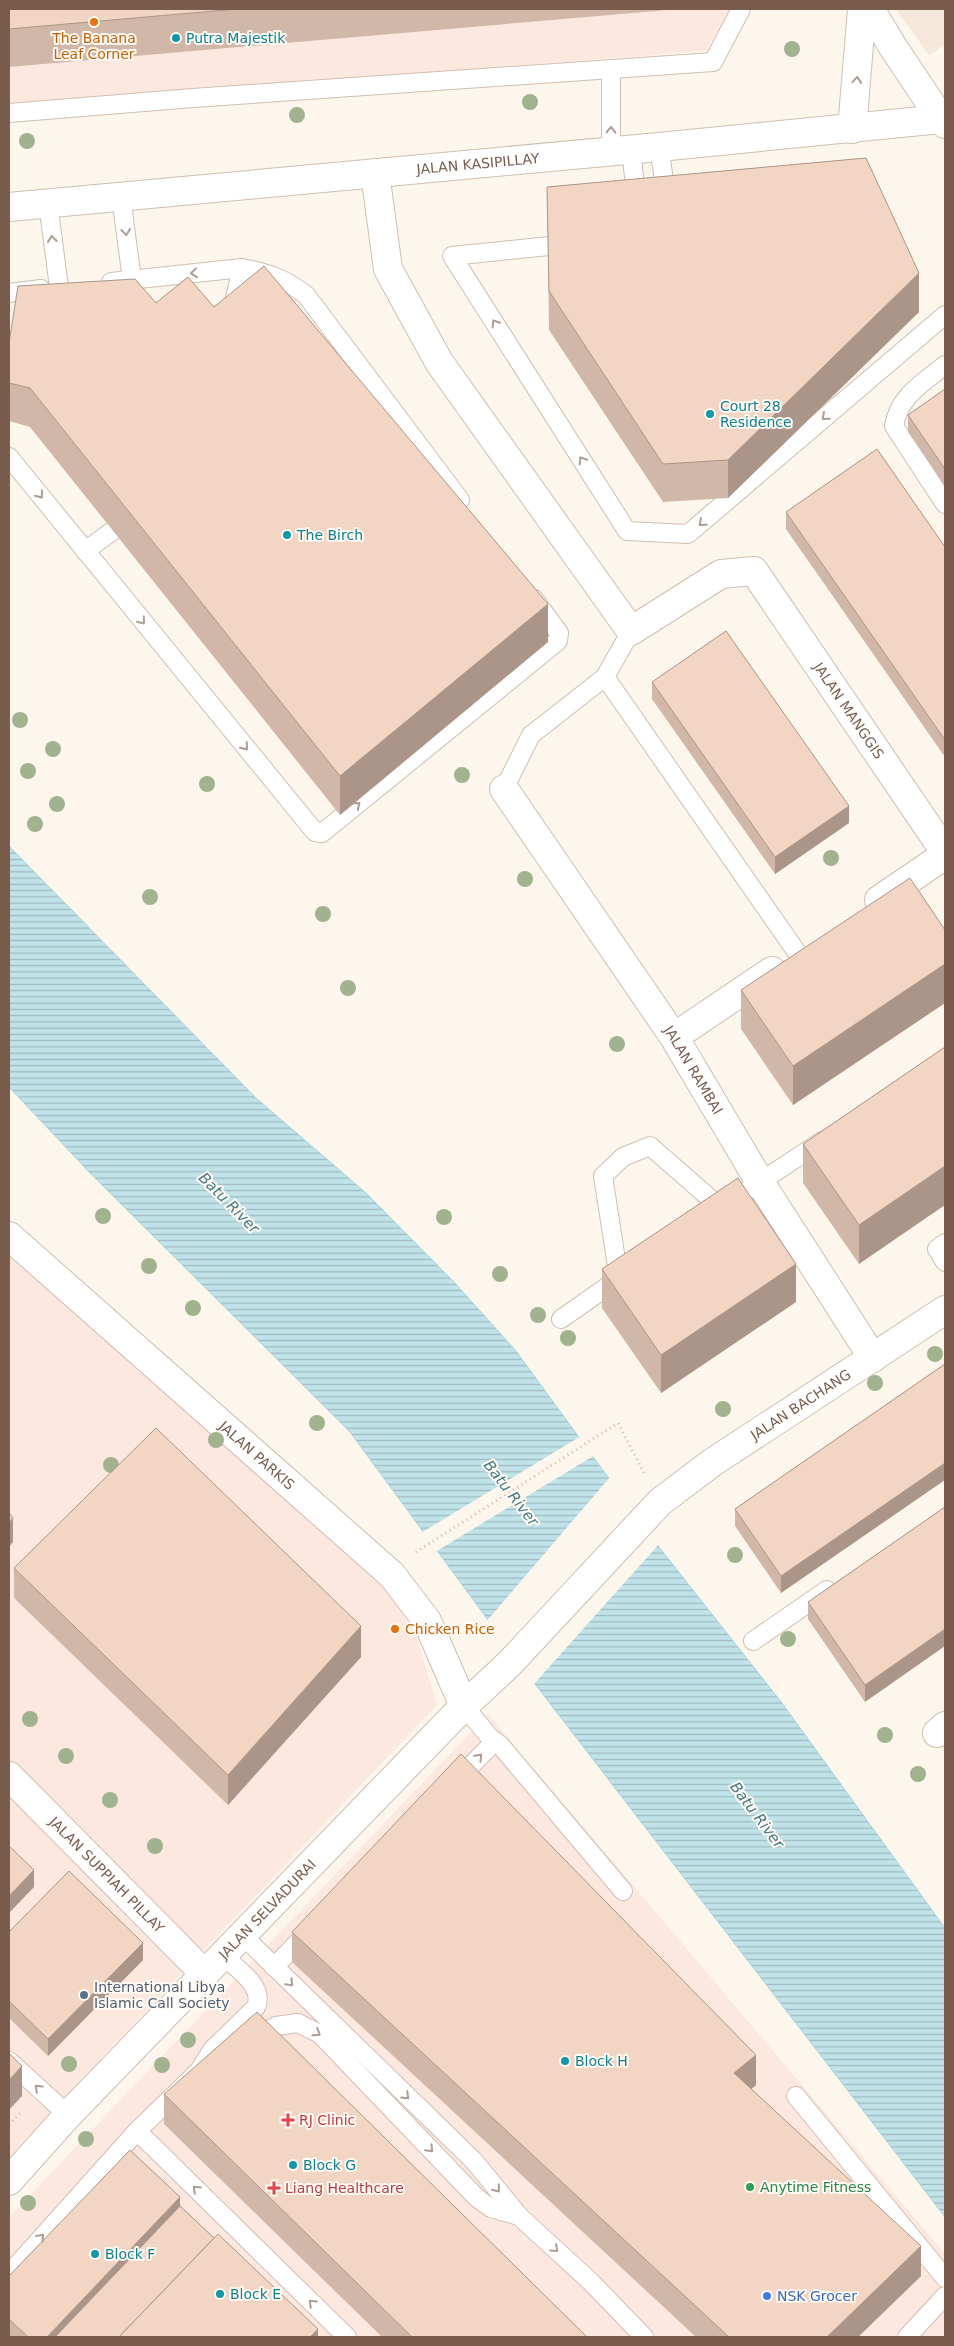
<svg xmlns="http://www.w3.org/2000/svg" width="954" height="2346" font-family="'DejaVu Sans',sans-serif">
<style>
.residential{fill:#f5e8da}
.commercial{fill:#fde8e0}
.water{fill:url(#water-rules);stroke:#a5d3da}
.pier{fill:#fdf6ec}
.lines{fill:none;stroke-linecap:round;stroke-linejoin:round}
.service-casing{stroke:#d1beb0;stroke-width:20}
.minor-casing{stroke:#d1beb0;stroke-width:30}
.path{stroke:#d9b8a5;stroke-width:3;stroke-dasharray:1 4;stroke-linecap:butt}
.service{stroke:#fff;stroke-width:18}
.minor{stroke:#fff;stroke-width:28}
.tree{fill:#a0b28e}
.wall{fill:#d1b7a8}
.shaded-wall{fill:#aa9588}
.building{fill:#f3d5c3;stroke:#aa9588}
.oneway{stroke:#af9d94}
.food-dot{fill:#e8710a;stroke:#fffaf3;stroke-width:2}
.culture-dot{fill:#0f9aa8;stroke:#fffaf3;stroke-width:2}
.service-dot{fill:#5c6f8a;stroke:#fffaf3;stroke-width:2}
.health-dot{fill:#e0444e;stroke:#fffaf3;stroke-width:2}
.leisure-dot{fill:#2e9e5b;stroke:#fffaf3;stroke-width:2}
.shop-dot{fill:#3f7fe0;stroke:#fffaf3;stroke-width:2}
.labels{text-anchor:middle;stroke-width:4;stroke-linejoin:round;paint-order:stroke}
.food-label{font-size:14px;fill:#c56008;stroke:#fffaf3}
.culture-label{font-size:14px;fill:#0d838f;stroke:#fffaf3;text-anchor:start}
.street-label{font-size:14px;fill:#7a5c4d;stroke:#fffaf3}
.service-label{font-size:14px;fill:#4e5e75;stroke:#fffaf3;text-anchor:start}
.health-label{font-size:14px;fill:#be3a42;stroke:#fffaf3;text-anchor:start}
.leisure-label{font-size:14px;fill:#27864d;stroke:#fffaf3;text-anchor:start}
.shop-label{font-size:14px;fill:#366cbe;stroke:#fffaf3;text-anchor:start}
.water-label{font-size:15px;font-style:italic;fill:#437c86;stroke:#fffaf3}
</style>
<defs>
<pattern id="water-rules" width="6" height="5" patternUnits="userSpaceOnUse" patternTransform="scale(1.25)"><rect width="6" height="5" fill="#bfe3e8"/><path d="M0 2.5h6" fill="none" stroke="#a0bbbe"/></pattern>
</defs>
<rect width="100%" height="100%" fill="#fdf6ec"/>
<polygon class="residential" points="896,9 945,9 945,44 929,55"/>
<g class="commercial">
<polygon points="9,9 732,9 705,51 9,105"/>
<polygon points="9,1253 382,1585 415,1632 437,1705 47,2115 9,2158"/>
<polygon points="488,1714 945,2254 945,2337 9,2337 9,2217"/>
</g>
<polygon class="water" points="9,846 256,1098 366,1193 454,1282 516,1351 659,1547 782,1703 945,1928 945,2217 535,1684 350,1432 90,1173 9,1087"/>
<g class="pier">
<polygon points="581,1436 595,1455 435,1552 421,1533"/>
<polygon points="611,1476 660,1543 533,1685 486,1622"/>
</g>
<g class="lines">
<g class="service-casing">
<g id="service">
<polyline points="9,113 193,98 713,62 741,9"/>
<polyline points="659,147 667,199"/>
<polyline points="631,150 637,203"/>
<polyline points="611,152 611,69"/>
<polyline points="121,196 132,280"/>
<polyline points="48,203 59,287"/>
<polyline points="569,244 452,256 627,531 688,534 945,315"/>
<path d="M111,282L242,268C269,273 285,279 306,295L460,500"/>
<polyline points="9,293 41,289"/>
<polyline points="232,311 242,268"/>
<path d="M945,365C923,383 899,396 894,426L945,504"/>
<polyline points="9,457 315,832 322,833 558,641 559,633 534,599"/>
<polyline points="85,551 133,516"/>
<polyline points="605,677 798,954"/>
<polyline points="504,789 531,735 605,677 631,631"/>
<polyline points="727,1204 822,1141"/>
<polyline points="945,1243 937,1249 945,1262"/>
<polyline points="619,1279 603,1176 623,1157 650,1146 721,1208"/>
<polyline points="561,1319 621,1277"/>
<polyline points="753,1641 827,1590"/>
<polyline points="464,1706 492,1740 500,1745 623,1891"/>
<polyline points="455,1782 495,1741"/>
<polyline points="243,1936 474,2161 519,2216 592,2283 644,2337"/>
<polyline points="274,1967 307,1933"/>
<polyline points="253,2039 276,2026 298,2023 320,2034 477,2198 491,2208 519,2216"/>
<polyline points="9,2061 68,2115"/>
<polyline points="796,2096 945,2278"/>
<polyline points="137,2131 347,2337"/>
<path d="M9,2274L137,2131L199,2071L212,2050L256,2007C265,1986 237,1969 223,1956"/>
<polyline points="907,2337 945,2296"/>
</g>
</g>
<g class="minor-casing">
<g id="minor">
<polyline points="870,9 893,47 941,119"/>
<polyline points="852,129 862,9"/>
<path id="s1" d="M375,173L388,269L439,362L631,631L721,574L754,571L945,852"/>
<path id="s2" d="M9,207L659,147L941,119L945,124"/>
<path id="s3" d="M504,789L674,1037L760,1182L873,1358"/>
<polyline points="879,900 945,855"/>
<polyline points="674,1037 772,971"/>
<path id="s4" d="M9,1236L392,1575L427,1621L464,1706"/>
<polyline points="937,1733 945,1726"/>
<path id="s5" d="M9,1776L205,1974"/>
<path id="s6" d="M9,2181L68,2115L464,1706L510,1663L660,1502L713,1462L945,1310"/>
</g>
</g>
<g class="path">
<polyline points="416,1552 618,1423 644,1473"/>
<polyline points="9,2125 22,2111"/>
</g>
<use href="#service" class="service"/>
<use href="#minor" class="minor"/>
</g>
<g class="tree">
<circle cx="792" cy="49" r="8"/>
<circle cx="530" cy="102" r="8"/>
<circle cx="297" cy="115" r="8"/>
<circle cx="27" cy="141" r="8"/>
<circle cx="20" cy="720" r="8"/>
<circle cx="53" cy="749" r="8"/>
<circle cx="28" cy="771" r="8"/>
<circle cx="462" cy="775" r="8"/>
<circle cx="207" cy="784" r="8"/>
<circle cx="57" cy="804" r="8"/>
<circle cx="35" cy="824" r="8"/>
<circle cx="831" cy="858" r="8"/>
<circle cx="525" cy="879" r="8"/>
<circle cx="150" cy="897" r="8"/>
<circle cx="323" cy="914" r="8"/>
<circle cx="348" cy="988" r="8"/>
<circle cx="617" cy="1044" r="8"/>
<circle cx="103" cy="1216" r="8"/>
<circle cx="444" cy="1217" r="8"/>
<circle cx="149" cy="1266" r="8"/>
<circle cx="500" cy="1274" r="8"/>
<circle cx="193" cy="1308" r="8"/>
<circle cx="538" cy="1315" r="8"/>
<circle cx="568" cy="1338" r="8"/>
<circle cx="935" cy="1354" r="8"/>
<circle cx="875" cy="1383" r="8"/>
<circle cx="723" cy="1409" r="8"/>
<circle cx="317" cy="1423" r="8"/>
<circle cx="216" cy="1440" r="8"/>
<circle cx="111" cy="1465" r="8"/>
<circle cx="735" cy="1555" r="8"/>
<circle cx="788" cy="1639" r="8"/>
<circle cx="30" cy="1719" r="8"/>
<circle cx="885" cy="1735" r="8"/>
<circle cx="66" cy="1756" r="8"/>
<circle cx="918" cy="1774" r="8"/>
<circle cx="110" cy="1800" r="8"/>
<circle cx="155" cy="1846" r="8"/>
<circle cx="188" cy="2040" r="8"/>
<circle cx="69" cy="2064" r="8"/>
<circle cx="162" cy="2065" r="8"/>
<circle cx="86" cy="2139" r="8"/>
<circle cx="28" cy="2203" r="8"/>
</g>
<g class="wall">
<polygon points="9,9 679,9 9,67"/>
<polygon points="547,187 919,312 728,498 663,502 549,330"/>
<polygon points="156,303 548,642 340,815 30,427 9,421 9,343"/>
<polygon points="945,389 945,486 908,432 908,415"/>
<polygon points="786,512 945,547 945,757 786,529"/>
<polygon points="652,682 849,823 775,874 652,699"/>
<polygon points="945,930 945,1003 793,1105 741,1029 741,990"/>
<polygon points="945,1047 859,1264 803,1183 803,1144"/>
<polygon points="602,1269 796,1302 661,1393 602,1308"/>
<polygon points="945,1364 781,1593 735,1526 735,1509"/>
<polygon points="945,1507 865,1702 808,1619 808,1602"/>
<polygon points="14,1568 361,1657 228,1805 14,1598"/>
<polygon points="9,1932 143,1960 48,2056 9,2018"/>
<polygon points="292,1932 756,2085 751,2089 921,2276 858,2337 696,2337 292,1962"/>
<polygon points="164,2094 587,2337 382,2337 164,2124"/>
<polygon points="180,2206 319,2337 10,2337 9,2336 9,2276"/>
</g>
<g class="shaded-wall">
<polygon points="919,273 919,312 728,498 728,460"/>
<polygon points="548,604 548,642 340,815 340,776"/>
<polygon points="849,806 849,823 775,874 775,857"/>
<polygon points="945,964 945,1003 793,1105 793,1066"/>
<polygon points="945,1166 945,1205 859,1264 859,1225"/>
<polygon points="796,1264 796,1302 661,1393 661,1355"/>
<polygon points="945,1463 945,1480 781,1593 781,1576"/>
<polygon points="13,1518 13,1542 9,1547 9,1523"/>
<polygon points="361,1626 361,1657 228,1805 228,1775"/>
<polygon points="945,1629 945,1646 865,1702 865,1685"/>
<polygon points="34,1870 34,1887 9,1913 9,1896"/>
<polygon points="143,1943 143,1960 48,2056 48,2039"/>
<polygon points="756,2055 756,2085 734,2103 734,2073"/>
<polygon points="22,2066 22,2096 9,2110 9,2080"/>
<polygon points="180,2197 180,2214 63,2337 47,2337"/>
<polygon points="921,2246 921,2276 858,2337 827,2337"/>
<polygon points="318,2329 318,2337 310,2337"/>
</g>
<g class="building">
<polygon points="9,9 237,9 9,29"/>
<polygon points="866,158 919,273 728,460 663,464 549,291 547,187"/>
<polygon points="264,266 548,604 340,776 30,388 9,383 9,343 18,286 135,279 156,303 188,277 214,307"/>
<polygon points="945,389 945,469 908,415"/>
<polygon points="877,449 945,547 945,740 786,512"/>
<polygon points="726,631 849,806 775,857 652,682"/>
<polygon points="910,878 945,930 945,964 793,1066 741,990"/>
<polygon points="945,1047 945,1166 859,1225 803,1144"/>
<polygon points="738,1178 796,1264 661,1355 602,1269"/>
<polygon points="945,1364 945,1463 781,1576 735,1509"/>
<polygon points="156,1428 361,1626 228,1775 14,1568"/>
<polygon points="945,1507 945,1629 865,1685 808,1602"/>
<polygon points="9,1513 13,1518 9,1523"/>
<polygon points="461,1754 756,2055 734,2073 921,2246 827,2337 729,2337 292,1932"/>
<polygon points="9,1846 34,1870 9,1896"/>
<polygon points="69,1871 143,1943 48,2039 9,2001 9,1932"/>
<polygon points="257,2012 587,2337 412,2337 164,2094"/>
<polygon points="9,2053 22,2066 9,2080"/>
<polygon points="130,2150 180,2197 47,2337 28,2337 9,2319 9,2276"/>
<polygon points="180,2206 214,2238 119,2337 55,2337"/>
<polygon points="218,2234 318,2329 310,2337 119,2337"/>
</g>
<defs><path id="oneway-chevron" d="M-2-3.5L2.5 0L-2 3.5" fill="none" stroke-width="1.6" stroke-linecap="round" stroke-linejoin="round" transform="scale(1.25)"/></defs>
<g class="oneway">
<use href="#oneway-chevron" transform="translate(857 80) rotate(-85)"/>
<use href="#oneway-chevron" transform="translate(611 130) rotate(-89)"/>
<use href="#oneway-chevron" transform="translate(126 232) rotate(83)"/>
<use href="#oneway-chevron" transform="translate(52 239) rotate(-97)"/>
<use href="#oneway-chevron" transform="translate(194 273) rotate(174)"/>
<use href="#oneway-chevron" transform="translate(495 323) rotate(-122)"/>
<use href="#oneway-chevron" transform="translate(825 417) rotate(139)"/>
<use href="#oneway-chevron" transform="translate(582 460) rotate(-122)"/>
<use href="#oneway-chevron" transform="translate(40 495) rotate(51)"/>
<use href="#oneway-chevron" transform="translate(702 523) rotate(139)"/>
<use href="#oneway-chevron" transform="translate(142 621) rotate(51)"/>
<use href="#oneway-chevron" transform="translate(245 747) rotate(51)"/>
<use href="#oneway-chevron" transform="translate(357 805) rotate(-39)"/>
<use href="#oneway-chevron" transform="translate(479 1757) rotate(-46)"/>
<use href="#oneway-chevron" transform="translate(290 1983) rotate(46)"/>
<use href="#oneway-chevron" transform="translate(317 2033) rotate(33)"/>
<use href="#oneway-chevron" transform="translate(38 2088) rotate(-137)"/>
<use href="#oneway-chevron" transform="translate(406 2096) rotate(44)"/>
<use href="#oneway-chevron" transform="translate(430 2149) rotate(46)"/>
<use href="#oneway-chevron" transform="translate(196 2189) rotate(-136)"/>
<use href="#oneway-chevron" transform="translate(497 2189) rotate(51)"/>
<use href="#oneway-chevron" transform="translate(41 2237) rotate(-48)"/>
<use href="#oneway-chevron" transform="translate(555 2249) rotate(42)"/>
<use href="#oneway-chevron" transform="translate(312 2303) rotate(-136)"/>
</g>
<g class="food-dot">
<circle cx="94" cy="22" r="5"/>
<circle cx="395" cy="1629" r="5"/>
</g>
<g class="culture-dot">
<circle cx="176" cy="38" r="5"/>
<circle cx="710" cy="414" r="5"/>
<circle cx="287" cy="535" r="5"/>
<circle cx="565" cy="2061" r="5"/>
<circle cx="293" cy="2165" r="5"/>
<circle cx="95" cy="2254" r="5"/>
<circle cx="220" cy="2294" r="5"/>
</g>
<circle class="service-dot" cx="84" cy="1995" r="5"/>
<g class="health-dot">
<path d="M285.5 2112.5h5v5h5v5h-5v5h-5v-5h-5v-5h5z"/>
<path d="M271.5 2180.5h5v5h5v5h-5v5h-5v-5h-5v-5h5z"/>
</g>
<circle class="leisure-dot" cx="750" cy="2187" r="5"/>
<circle class="shop-dot" cx="767" cy="2296" r="5"/>
<g class="labels">
<g class="food-label">
<text x="94" y="43">The Banana<tspan x="94" dy="16">Leaf Corner</tspan></text>
<text x="405" y="1634" text-anchor="start">Chicken Rice</text>
</g>
<g class="culture-label">
<text x="186" y="43">Putra Majestik</text>
<text x="720" y="411">Court 28<tspan x="720" dy="16">Residence</tspan></text>
<text x="297" y="540">The Birch</text>
<text x="575" y="2066">Block H</text>
<text x="303" y="2170">Block G</text>
<text x="105" y="2259">Block F</text>
<text x="230" y="2299">Block E</text>
</g>
<g class="street-label">
<text dy="5" stroke="none"><textPath href="#s2" startOffset="471">JALAN KASIPILLAY</textPath></text>
<text dy="5" stroke="none"><textPath href="#s1" startOffset="842">JALAN MANGGIS</textPath></text>
<text dy="5" stroke="none"><textPath href="#s3" startOffset="339">JALAN RAMBAI</textPath></text>
<text dy="5" stroke="none"><textPath href="#s6" startOffset="1112">JALAN BACHANG</textPath></text>
<text dy="5" stroke="none"><textPath href="#s4" startOffset="331">JALAN PARKIS</textPath></text>
<text dy="5" stroke="none"><textPath href="#s5" startOffset="139">JALAN SUPPIAH PILLAY</textPath></text>
<text dy="5" stroke="none"><textPath href="#s6" startOffset="375">JALAN SELVADURAI</textPath></text>
</g>
<g class="service-label">
<text x="94" y="1992">International Libya<tspan x="94" dy="16">Islamic Call Society</tspan></text>
</g>
<g class="health-label">
<text x="299" y="2125">RJ Clinic</text>
<text x="285" y="2193">Liang Healthcare</text>
</g>
<g class="leisure-label">
<text x="760" y="2192">Anytime Fitness</text>
</g>
<g class="shop-label">
<text x="777" y="2301">NSK Grocer</text>
</g>
<g class="water-label">
<text transform="translate(229 1203) rotate(45)" y="5">Batu River</text>
<text transform="translate(511 1493) rotate(52)" y="5">Batu River</text>
<text transform="translate(757 1815) rotate(53)" y="5">Batu River</text>
</g>
</g>
<rect width="954" height="2346" fill="none" stroke="#7a5c4d" stroke-width="20"/>
</svg>
